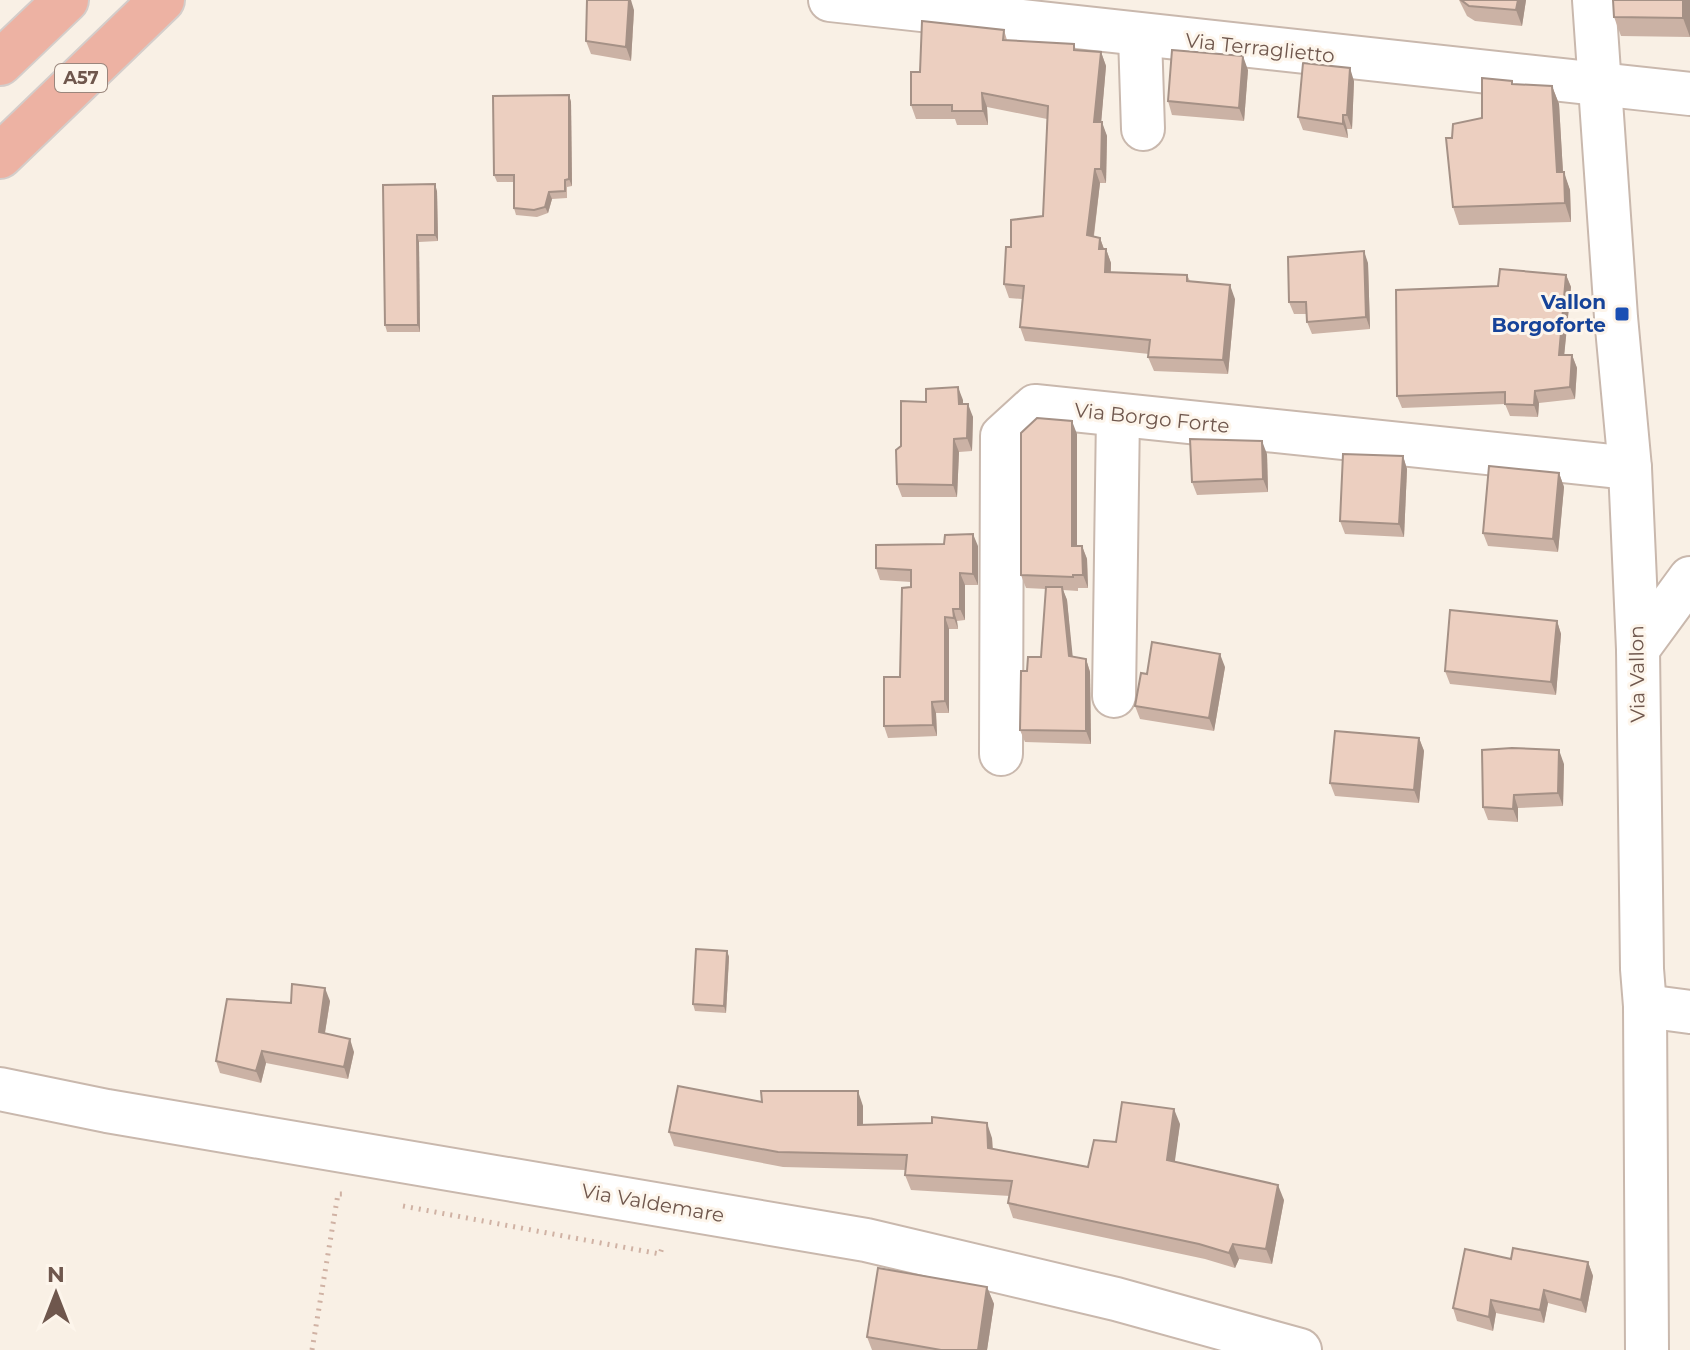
<svg xmlns="http://www.w3.org/2000/svg" width="1690" height="1350" font-family="Montserrat,sans-serif">
<style>
.lines{fill:none;stroke-linecap:round;stroke-linejoin:round}
.street-casing{stroke:#c9b8ad;stroke-width:46}
.highway-casing{stroke:#d4cdca;stroke-width:48}
.path{stroke:#d0b2a4;stroke-width:5;stroke-dasharray:2 6;stroke-linecap:butt}
.street{stroke:#fff;stroke-width:42}
.highway{stroke:#edb2a3;stroke-width:44}
.wall{fill:#cbb2a5}
.shaded-wall{fill:#a59186}
.building{fill:#eccfc0;stroke:#a59186;stroke-width:2}
.transit-dot{fill:#1a4fb4;stroke:#fdf5eb;stroke-width:3}
.labels{text-anchor:middle;stroke-width:6;stroke-linejoin:round;paint-order:stroke}
.shield{fill:#fdf5eb;stroke:#9a867c;stroke-width:2}
.shield-label{font-size:18px;font-weight:bold;fill:#6f574d}
.street-label{font-size:20px;fill:#6f574d;stroke:#fdf5eb}
.transit-label{font-size:20px;font-weight:bold;fill:#164399;stroke:#fdf5eb;text-anchor:end}
</style>
<rect width="100%" height="100%" fill="#f9f0e5"/>
<g class="lines">
<g class="street-casing">
<g id="street">
<polyline points="830,0 1690,94"/>
<polyline points="1594,0 1616,317 1630,468 1638,649 1642,969 1645,1006 1647,1350"/>
<polyline points="1140,36 1143,129"/>
<polyline points="1638,649 1690,578"/>
<polyline points="1114,696 1118,415"/>
<polyline points="1001,754 1002,436 1035,406 1630,468"/>
<polyline points="1645,1006 1690,1012"/>
<polyline points="0,1089 107,1111 866,1240 1116,1299 1300,1350"/>
</g>
</g>
<g class="highway-casing">
<g id="highway">
<polyline points="0,63 66,0"/>
<polyline points="0,156 162,0"/>
</g>
</g>
<g class="path">
<polyline points="403,1206 660,1254 663,1245"/>
<polyline points="312,1350 338,1194 342,1194"/>
</g>
<use href="#street" class="street"/>
<use href="#highway" class="highway"/>
</g>
<g class="wall">
<polygon points="1459,0 1526,0 1522,26 1475,21 1467,16"/>
<polygon points="1690,0 1690,37 1621,36 1614,17"/>
<polygon points="634,10 631,61 591,54 586,41"/>
<polygon points="1004,30 1007,40 1074,44 1076,50 1101,52 1106,66 1101,122 1107,136 1106,183 1100,183 1094,236 1100,238 1104,249 1106,249 1111,263 1111,272 1187,275 1190,281 1235,299 1228,374 1154,371 1148,357 1149,354 1025,341 1020,327 1022,299 1009,298 1004,284 1011,247 1043,216 1047,119 987,107 988,125 957,125 955,119 916,119 911,105 920,72"/>
<polygon points="1248,70 1244,121 1172,115 1168,101"/>
<polygon points="1354,81 1352,129 1347,129 1348,138 1303,130 1298,117"/>
<polygon points="1512,81 1513,84 1552,86 1559,104 1563,172 1570,190 1571,222 1459,225 1453,207 1482,118"/>
<polygon points="569,95 571,102 572,186 567,187 567,198 552,199 548,213 537,217 516,215 514,208 514,182 497,182 494,175"/>
<polygon points="383,185 437,191 438,241 419,242 420,332 387,332 385,325"/>
<polygon points="1368,263 1370,329 1312,334 1307,322 1307,314 1294,314 1289,302"/>
<polygon points="1566,275 1571,287 1564,355 1572,355 1577,368 1575,399 1539,403 1538,417 1510,416 1505,404 1402,408 1397,396 1498,286"/>
<polygon points="958,387 963,404 973,417 972,451 959,452 957,497 902,497 897,484 926,402"/>
<polygon points="1077,434 1077,546 1082,546 1087,559 1088,588 1078,588 1078,591 1063,590 1067,600 1072,657 1086,659 1090,672 1091,744 1025,742 1020,730 1027,671 1041,657 1046,589 1026,588 1021,575"/>
<polygon points="1267,454 1268,492 1197,495 1192,482"/>
<polygon points="1403,456 1407,469 1404,537 1345,534 1340,521"/>
<polygon points="1559,473 1564,487 1558,552 1488,546 1483,533"/>
<polygon points="978,546 978,585 965,585 965,620 957,621 958,629 949,629 949,713 936,713 937,736 888,738 884,726 900,677 911,582 880,580 876,568"/>
<polygon points="1557,621 1561,634 1556,695 1450,684 1445,671"/>
<polygon points="1225,667 1214,731 1140,719 1135,706 1147,674"/>
<polygon points="1419,738 1424,751 1419,803 1335,796 1330,783"/>
<polygon points="1564,764 1563,806 1518,808 1518,822 1488,820 1483,807"/>
<polygon points="727,951 729,957 726,1013 695,1011 693,1004"/>
<polygon points="330,1001 325,1033 354,1052 348,1079 266,1063 261,1083 220,1073 216,1061 291,1003"/>
<polygon points="762,1102 863,1106 863,1125 992,1138 993,1149 1088,1167 1116,1142 1180,1124 1174,1162 1284,1200 1272,1264 1239,1259 1235,1268 1205,1259 1013,1218 1008,1203 1010,1196 911,1190 905,1175 906,1170 783,1167 674,1146 669,1132"/>
<polygon points="1511,1259 1588,1262 1593,1276 1586,1313 1548,1303 1544,1323 1496,1313 1493,1331 1457,1321 1453,1308"/>
<polygon points="987,1287 994,1304 987,1350 872,1350 867,1337"/>
</g>
<g class="shaded-wall">
<polygon points="629,0 631,0 634,10 631,61 626,47"/>
<polygon points="1518,0 1526,0 1522,26 1516,10"/>
<polygon points="1683,0 1690,0 1690,37 1683,18"/>
<polygon points="1101,52 1106,66 1100,136 1094,122"/>
<polygon points="1243,56 1248,70 1244,121 1239,108"/>
<polygon points="1350,68 1354,81 1352,129 1347,115"/>
<polygon points="1552,86 1559,104 1564,190 1557,172"/>
<polygon points="982,93 987,107 988,125 983,111"/>
<polygon points="569,95 571,102 572,186 569,179"/>
<polygon points="1343,115 1347,129 1348,138 1343,124"/>
<polygon points="1102,122 1107,136 1106,183 1101,169"/>
<polygon points="1095,169 1100,183 1092,249 1087,235"/>
<polygon points="1564,172 1570,190 1571,222 1565,203"/>
<polygon points="435,184 437,191 438,241 435,235"/>
<polygon points="549,192 552,199 548,213 545,207"/>
<polygon points="417,235 419,242 420,332 418,325"/>
<polygon points="1100,238 1105,252 1099,249"/>
<polygon points="1106,249 1111,263 1110,286 1105,272"/>
<polygon points="1364,251 1368,263 1370,329 1366,317"/>
<polygon points="1566,275 1571,287 1563,367 1559,355"/>
<polygon points="1230,285 1235,299 1228,374 1223,360"/>
<polygon points="1572,355 1577,368 1575,399 1570,387"/>
<polygon points="958,387 963,400 963,417 959,404"/>
<polygon points="1535,391 1539,403 1538,417 1534,405"/>
<polygon points="968,404 973,417 972,451 967,438"/>
<polygon points="1072,421 1077,434 1077,559 1072,546"/>
<polygon points="954,439 959,452 957,497 953,485"/>
<polygon points="1262,441 1267,454 1268,492 1263,479"/>
<polygon points="1403,456 1407,469 1404,537 1399,524"/>
<polygon points="1559,473 1564,487 1558,552 1553,539"/>
<polygon points="973,534 978,546 978,585 973,574"/>
<polygon points="1082,546 1087,559 1088,588 1083,575"/>
<polygon points="960,573 965,585 965,620 960,609"/>
<polygon points="1062,587 1067,600 1074,669 1069,656"/>
<polygon points="953,609 957,621 958,629 954,618"/>
<polygon points="945,617 949,629 949,713 945,701"/>
<polygon points="1557,621 1561,634 1556,695 1551,682"/>
<polygon points="1220,654 1225,667 1214,731 1209,718"/>
<polygon points="1086,659 1090,672 1091,744 1086,731"/>
<polygon points="932,702 936,713 937,736 933,725"/>
<polygon points="1419,738 1424,751 1419,803 1414,790"/>
<polygon points="1559,750 1564,764 1563,806 1558,793"/>
<polygon points="1514,795 1518,808 1518,822 1513,809"/>
<polygon points="727,951 729,957 726,1013 724,1006"/>
<polygon points="325,988 330,1001 323,1044 319,1032"/>
<polygon points="350,1039 354,1052 348,1079 344,1067"/>
<polygon points="262,1051 266,1063 261,1083 256,1071"/>
<polygon points="858,1091 863,1106 863,1140 858,1125"/>
<polygon points="1174,1109 1180,1124 1173,1175 1167,1160"/>
<polygon points="987,1123 992,1138 993,1163 988,1148"/>
<polygon points="1278,1185 1284,1200 1272,1264 1266,1249"/>
<polygon points="1233,1244 1239,1259 1235,1268 1229,1253"/>
<polygon points="1588,1262 1593,1276 1586,1313 1581,1300"/>
<polygon points="987,1287 994,1304 987,1350 978,1350"/>
<polygon points="1544,1290 1548,1303 1544,1323 1540,1310"/>
<polygon points="1491,1300 1496,1313 1493,1331 1489,1317"/>
</g>
<g class="building">
<polygon points="587,0 629,0 626,47 586,41"/>
<polygon points="1461,0 1518,0 1516,10 1469,6"/>
<polygon points="1613,0 1683,0 1683,18 1614,17"/>
<polygon points="922,21 1004,30 1003,40 1074,44 1074,50 1101,52 1094,122 1102,122 1101,169 1095,169 1087,235 1100,238 1099,249 1106,249 1105,272 1187,275 1187,281 1230,285 1223,360 1148,357 1150,340 1020,327 1024,286 1004,284 1006,247 1011,247 1011,220 1043,216 1048,106 982,93 983,111 952,111 952,105 911,105 911,72 920,72"/>
<polygon points="1172,50 1243,56 1239,108 1168,101"/>
<polygon points="1303,63 1350,68 1347,115 1343,115 1343,124 1298,117"/>
<polygon points="1482,78 1512,81 1512,84 1552,86 1557,172 1564,172 1565,203 1453,207 1446,138 1452,138 1453,124 1482,118"/>
<polygon points="569,95 569,179 565,180 565,191 549,192 545,207 534,210 514,208 514,175 494,175 493,96"/>
<polygon points="435,184 435,235 417,235 418,325 385,325 383,185"/>
<polygon points="1364,251 1366,317 1307,322 1306,302 1289,302 1288,257"/>
<polygon points="1500,269 1566,275 1559,355 1572,355 1570,387 1535,391 1534,405 1505,404 1505,392 1397,396 1396,290 1498,286"/>
<polygon points="958,387 959,404 968,404 967,438 954,439 953,485 897,484 896,450 901,446 901,401 926,402 926,389"/>
<polygon points="1037,418 1072,421 1072,546 1082,546 1083,575 1073,575 1073,577 1021,575 1021,433"/>
<polygon points="1190,439 1262,441 1263,479 1192,482"/>
<polygon points="1343,454 1403,456 1399,524 1340,521"/>
<polygon points="1489,466 1559,473 1553,539 1483,533"/>
<polygon points="973,534 973,574 960,573 960,609 953,609 954,618 945,617 945,701 932,702 933,725 884,726 884,677 900,677 902,588 911,587 911,570 876,568 876,545 944,544 945,535"/>
<polygon points="1046,587 1062,587 1069,656 1086,659 1086,731 1020,730 1021,671 1027,671 1028,657 1041,657"/>
<polygon points="1450,610 1557,621 1551,682 1445,671"/>
<polygon points="1152,642 1220,654 1209,718 1135,706 1141,673 1147,674"/>
<polygon points="1335,731 1419,738 1414,790 1330,783"/>
<polygon points="1512,748 1559,750 1558,793 1514,795 1513,809 1483,807 1482,750"/>
<polygon points="696,949 727,951 724,1006 693,1004"/>
<polygon points="292,984 325,988 319,1032 350,1039 344,1067 262,1051 256,1071 216,1061 227,999 291,1003"/>
<polygon points="678,1086 762,1102 761,1091 858,1091 858,1125 932,1123 932,1117 987,1123 988,1148 1088,1167 1094,1140 1116,1142 1122,1102 1174,1109 1167,1160 1278,1185 1266,1249 1233,1244 1229,1253 1199,1244 1008,1203 1012,1181 905,1175 907,1155 778,1152 669,1132"/>
<polygon points="1513,1248 1588,1262 1581,1300 1544,1290 1540,1310 1491,1300 1489,1317 1453,1308 1465,1249 1511,1259"/>
<polygon points="878,1268 987,1287 978,1350 941,1350 867,1337"/>
</g>
<rect class="transit-dot" x="1614" y="306" width="16" height="16" rx="4"/>
<g class="labels">
<rect class="shield" x="55" y="64" width="52" height="28" rx="6"/>
<g class="shield-label">
<text x="81" y="84">A57</text>
</g>
<g class="street-label">
<text transform="translate(1260 48) rotate(6)" y="7">Via Terraglietto</text>
<text transform="translate(1152 418) rotate(6)" y="7">Via Borgo Forte</text>
<text transform="translate(1637 674) rotate(-91)" y="7">Via Vallon</text>
<text transform="translate(653 1203) rotate(10)" y="7">Via Valdemare</text>
</g>
<g class="transit-label">
<text x="1606" y="309">Vallon<tspan x="1606" dy="23">Borgoforte</tspan></text>
</g>
</g>
<g transform="translate(56 1294)" stroke="#fdf5eb" stroke-width="6" paint-order="stroke">
<path d="M0-6L14 30L0 20L-14 30Z" fill="#6f574d"/>
<text y="-12" font-size="22" font-weight="bold" text-anchor="middle" fill="#6f574d">N</text>
</g>
</svg>
